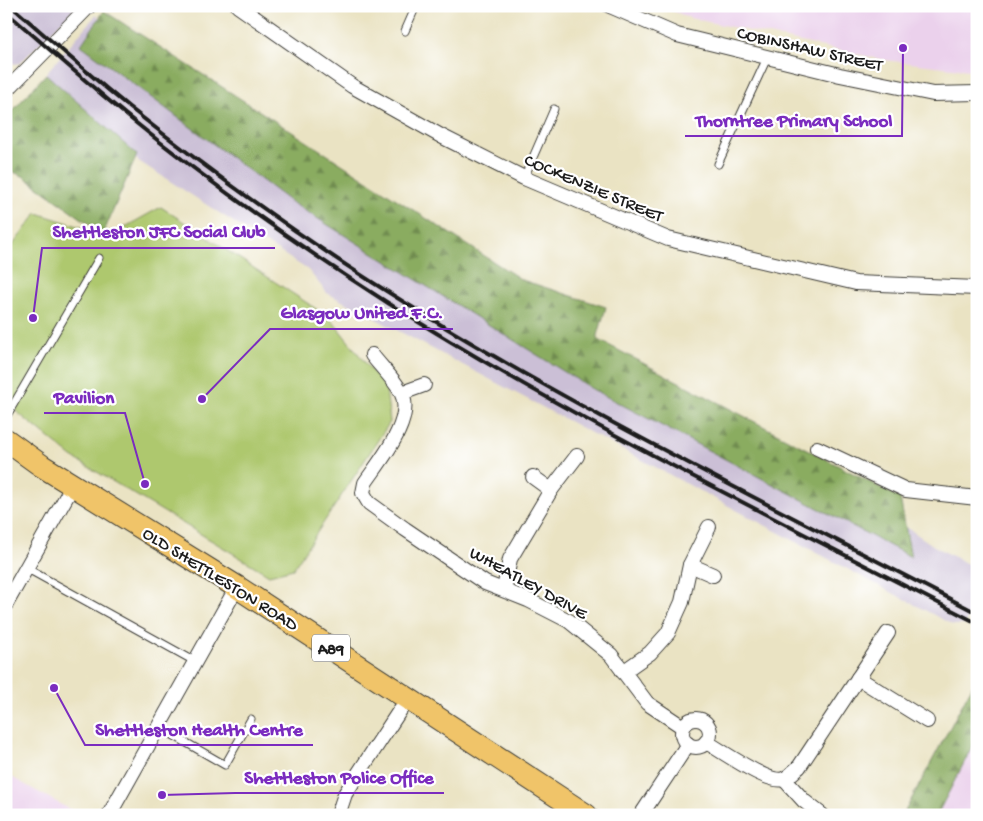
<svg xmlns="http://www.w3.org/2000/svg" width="983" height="821" font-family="'Gochi Hand',sans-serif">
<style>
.built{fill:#ebd1ec}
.railway{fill:#cbbfd6}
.forest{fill:url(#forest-firs);stroke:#53643e}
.pitch{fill:#aec86e;stroke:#657245}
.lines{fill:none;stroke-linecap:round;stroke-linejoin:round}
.service-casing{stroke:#3b3a35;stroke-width:9}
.minor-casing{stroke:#3b3a35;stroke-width:16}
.primary-casing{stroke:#3b3a35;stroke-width:24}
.service{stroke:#fff;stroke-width:7}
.minor{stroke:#fff;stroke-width:14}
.primary{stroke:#f0c469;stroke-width:22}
.rail{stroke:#1c1c1c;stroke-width:4}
.labels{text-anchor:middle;stroke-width:4.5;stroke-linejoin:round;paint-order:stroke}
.shield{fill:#fff;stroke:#606060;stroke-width:1}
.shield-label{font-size:16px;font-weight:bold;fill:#1c1c1c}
.street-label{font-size:18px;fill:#1c1c1c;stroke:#fff}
.leader{fill:none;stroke:#7b2cbf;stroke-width:2}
.callout-dot{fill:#7b2cbf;stroke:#fff;stroke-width:2}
.callout-label{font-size:19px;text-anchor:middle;font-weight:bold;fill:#7b2cbf;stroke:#fff;stroke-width:4.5;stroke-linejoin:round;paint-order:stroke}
</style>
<defs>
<pattern id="forest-firs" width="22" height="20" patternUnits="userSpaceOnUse" patternTransform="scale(1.25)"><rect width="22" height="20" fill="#8aac61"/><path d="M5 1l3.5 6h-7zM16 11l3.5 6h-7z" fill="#708b4f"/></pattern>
</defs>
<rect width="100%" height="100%" fill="#fff"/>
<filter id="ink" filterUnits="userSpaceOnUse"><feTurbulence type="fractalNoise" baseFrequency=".02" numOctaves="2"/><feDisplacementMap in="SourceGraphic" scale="10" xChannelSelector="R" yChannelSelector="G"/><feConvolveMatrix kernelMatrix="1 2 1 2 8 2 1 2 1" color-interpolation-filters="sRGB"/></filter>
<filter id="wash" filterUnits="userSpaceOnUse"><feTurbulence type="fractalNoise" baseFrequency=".0096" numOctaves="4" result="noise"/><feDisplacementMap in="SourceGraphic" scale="20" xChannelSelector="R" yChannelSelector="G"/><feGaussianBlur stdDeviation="1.12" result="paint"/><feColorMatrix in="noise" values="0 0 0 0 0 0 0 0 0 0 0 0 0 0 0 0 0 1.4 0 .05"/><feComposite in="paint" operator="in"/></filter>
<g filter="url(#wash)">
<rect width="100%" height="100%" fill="#eae3c3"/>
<g class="built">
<polygon points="661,6 977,6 977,71 884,60 690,18"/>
<polygon points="977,738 977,815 938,815 965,759"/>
<polygon points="6,774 80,815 6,815"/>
</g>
<g class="railway">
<polygon points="6,6 77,6 20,63 15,64 6,60"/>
<polygon points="96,15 251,133 499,288 874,505 934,546 977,569 977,601 964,625 953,625 327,293 308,270 140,162 41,79"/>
</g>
<g class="forest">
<polygon points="104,11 522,280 606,307 597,339 900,498 911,557 592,389 291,202 81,45"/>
<polygon points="46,74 137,155 103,234 23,176 6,169 6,118"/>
<polygon points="977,677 977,738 937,815 903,815"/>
</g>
<polygon class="pitch" points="161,207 330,318 386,389 390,422 293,569 269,575 72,457 12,408 6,400 6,254 37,213 109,236"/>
</g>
<g filter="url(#ink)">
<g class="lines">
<g class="service-casing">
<g id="service">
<polyline points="405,31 416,6"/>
<polyline points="718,164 767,58"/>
<polyline points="524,178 554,109"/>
<polyline points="6,417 99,258"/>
<polyline points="26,568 196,662"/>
<polyline points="159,727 225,765 251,719"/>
</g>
</g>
<g class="minor-casing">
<g id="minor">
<polyline points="238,6 352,86 441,136 524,178 668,239 856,283 977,288"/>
<polyline points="610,6 677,35 840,75 933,94 977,93"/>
<polyline points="6,91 89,6"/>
<path d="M372,355C381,367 394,379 401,392C416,419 379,462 365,483L363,493L369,503L405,529L485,583L528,600L569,621L611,655L647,703L683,727"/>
<polyline points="402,393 424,385"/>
<polyline points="817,448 906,490 977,498"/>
<polyline points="533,477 551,490"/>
<polyline points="690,565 713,575"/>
<polyline points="504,589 510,559 551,490 577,456"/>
<polyline points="6,604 73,485"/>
<polyline points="623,672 650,653 668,633 682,602 690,565 709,527"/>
<polyline points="858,678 927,721"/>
<circle cx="696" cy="733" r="14"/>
<path d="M706,742C721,750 769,785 784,779C789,777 795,770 799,767L888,633"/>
<polyline points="784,779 804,801 822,815"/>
<polyline points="109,815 237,587"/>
<polyline points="338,815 345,794 408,698"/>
<polyline points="641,815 688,744"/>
</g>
</g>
<g class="primary-casing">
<polyline id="primary" points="6,440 42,466 237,587 586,815"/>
</g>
<use href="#service" class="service"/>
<use href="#minor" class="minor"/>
<use href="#primary" class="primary"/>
<g class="rail">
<path d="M11,6C51,40 89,75 129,107C207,169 288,228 372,282C566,406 773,506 977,613"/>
<path d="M6,12C46,46 85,81 125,114C208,182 297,245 388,303C576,422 779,520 977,623"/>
</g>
</g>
</g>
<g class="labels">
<rect class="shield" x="312" y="634.5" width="38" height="27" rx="4"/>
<g class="shield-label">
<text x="331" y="654">A89</text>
</g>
<g class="street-label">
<text transform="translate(810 48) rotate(13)" y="6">COBINSHAW STREET</text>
<text transform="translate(594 187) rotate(23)" y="6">COCKENZIE STREET</text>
<text transform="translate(221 578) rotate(32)" y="6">OLD SHETTLESTON ROAD</text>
<text transform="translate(529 582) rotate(29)" y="6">WHEATLEY DRIVE</text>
</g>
</g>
<path class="leader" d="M903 48L902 136H685M33 318L42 248H275M202 399L270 329H453M145 484L125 413H44M54 688L85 745H313M162 795L235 793H444"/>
<g class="callout-dot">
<circle cx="903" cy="48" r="5"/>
<circle cx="33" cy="318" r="5"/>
<circle cx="202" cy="399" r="5"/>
<circle cx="145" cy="484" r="5"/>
<circle cx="54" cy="688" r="5"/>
<circle cx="162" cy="795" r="5"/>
</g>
<g class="callout-label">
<text x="794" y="126">Thorntree Primary School</text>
<text x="159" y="237">Shettleston JFC Social Club</text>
<text x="362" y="318">Glasgow United F.C.</text>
<text x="84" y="403">Pavilion</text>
<text x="199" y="735">Shettleston Health Centre</text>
<text x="339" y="783">Shettleston Police Office</text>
</g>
<rect width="983" height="821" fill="none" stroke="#fff" stroke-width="25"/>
</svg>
